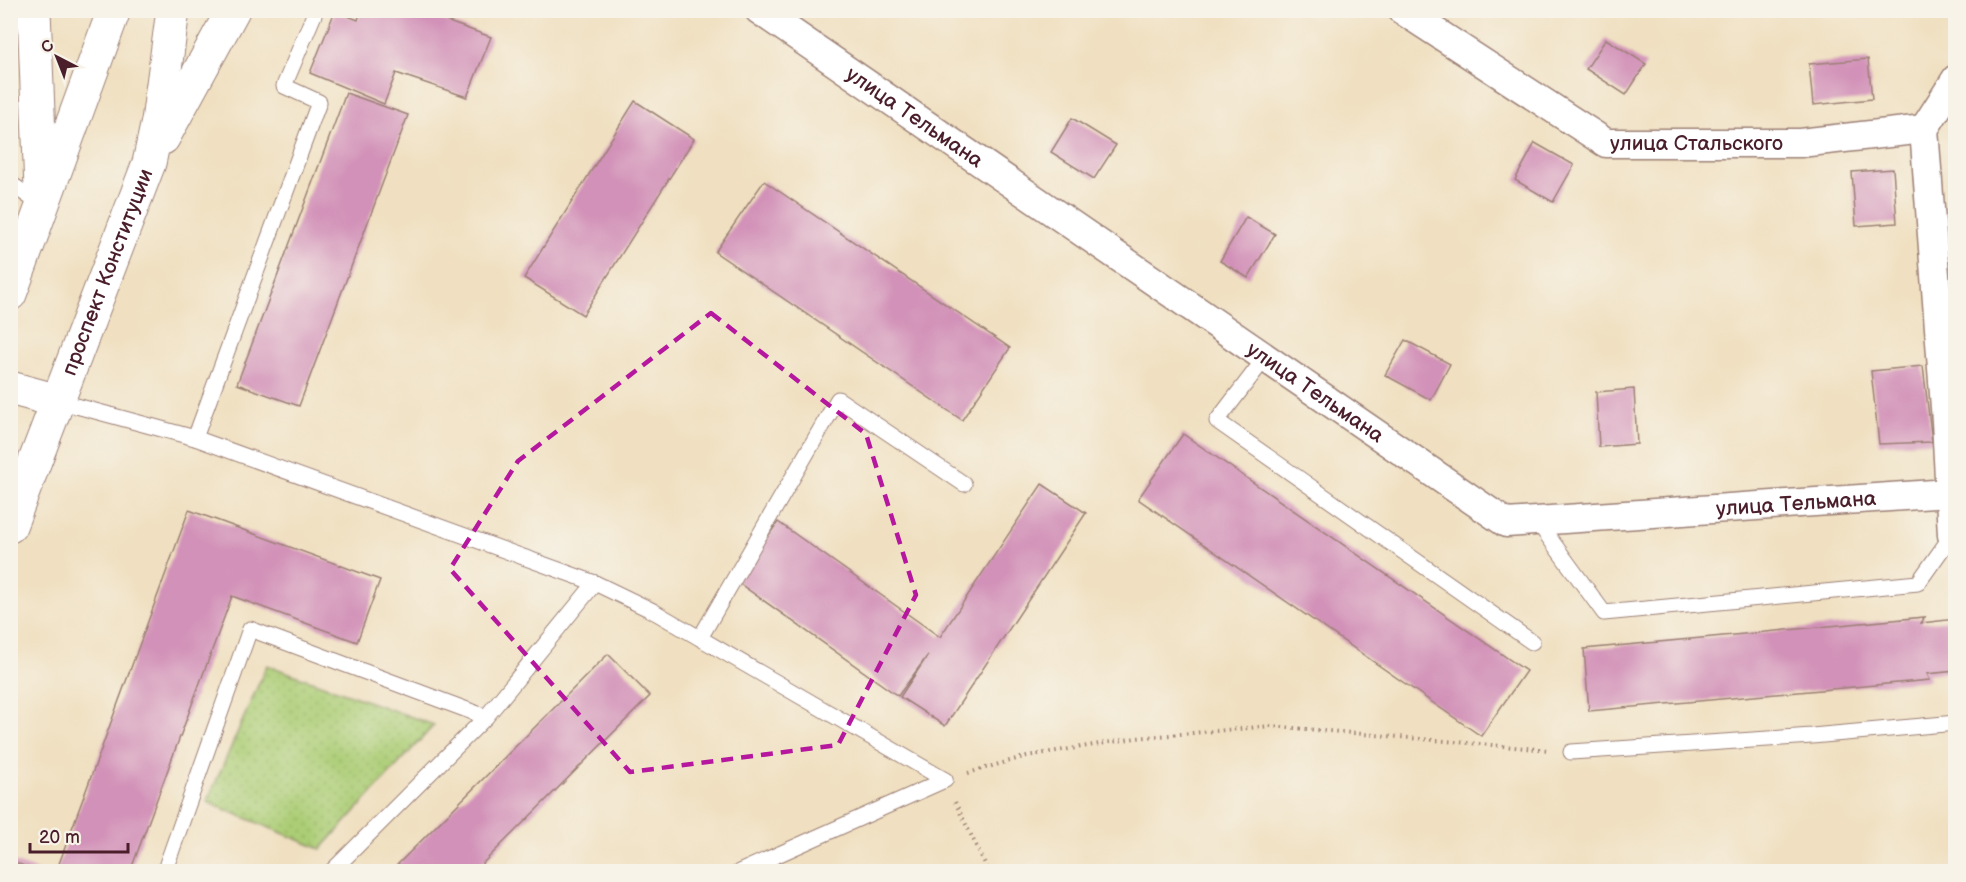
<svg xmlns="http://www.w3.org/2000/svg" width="1966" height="882" font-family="'Balsamiq Sans',sans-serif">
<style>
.park{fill:url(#park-dots);stroke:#7a7650;stroke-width:1.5}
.building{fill:#d291b8}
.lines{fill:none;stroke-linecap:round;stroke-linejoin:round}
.lane-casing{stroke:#9d8076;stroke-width:17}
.street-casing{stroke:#9d8076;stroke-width:31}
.secondary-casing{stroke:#9d8076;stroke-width:35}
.path{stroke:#9d8076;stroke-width:4;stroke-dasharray:1.5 4.5;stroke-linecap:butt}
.lane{stroke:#fff;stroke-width:15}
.street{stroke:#fff;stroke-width:28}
.secondary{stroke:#fff;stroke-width:33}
.marked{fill:none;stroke:#b5179e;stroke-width:4.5;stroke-dasharray:12 8;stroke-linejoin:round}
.labels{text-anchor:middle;stroke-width:4.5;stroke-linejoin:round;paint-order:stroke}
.street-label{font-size:21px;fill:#4a1f2b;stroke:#f7f3e8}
</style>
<defs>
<pattern id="park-dots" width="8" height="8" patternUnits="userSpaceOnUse" patternTransform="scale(1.5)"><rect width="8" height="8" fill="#abcd75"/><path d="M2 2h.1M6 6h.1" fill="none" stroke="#95b065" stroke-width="1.8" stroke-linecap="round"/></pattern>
</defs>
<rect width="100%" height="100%" fill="#f7f3e8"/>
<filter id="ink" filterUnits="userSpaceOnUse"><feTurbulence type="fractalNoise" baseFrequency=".0167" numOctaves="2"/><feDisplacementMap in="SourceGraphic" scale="12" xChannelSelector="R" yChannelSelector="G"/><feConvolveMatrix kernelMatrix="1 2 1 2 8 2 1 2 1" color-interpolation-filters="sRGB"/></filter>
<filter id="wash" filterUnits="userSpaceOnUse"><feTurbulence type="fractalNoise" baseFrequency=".008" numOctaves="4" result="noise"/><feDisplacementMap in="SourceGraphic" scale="24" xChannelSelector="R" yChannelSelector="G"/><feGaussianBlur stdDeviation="1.35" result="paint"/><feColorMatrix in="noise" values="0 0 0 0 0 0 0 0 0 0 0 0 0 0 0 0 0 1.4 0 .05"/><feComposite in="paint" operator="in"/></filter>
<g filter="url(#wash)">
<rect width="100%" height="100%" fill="#f0e0c1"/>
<polygon class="park" points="267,665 434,725 321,849 207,802"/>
<g id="blocks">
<g class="building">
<polygon points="361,10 430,10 429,15 491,37 467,97 396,73 384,104 310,73 335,11 358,20"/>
<polygon points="1606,39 1646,64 1626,95 1586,69"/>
<polygon points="1868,59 1872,99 1813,105 1809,64"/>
<polygon points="346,93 408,115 299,406 237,384"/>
<polygon points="635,101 694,139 583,315 524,278"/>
<polygon points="1072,118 1116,145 1094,179 1051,152"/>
<polygon points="1535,143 1574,165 1553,202 1515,180"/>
<polygon points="1893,169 1897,223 1856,226 1852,172"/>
<polygon points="764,181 1010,348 962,420 715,252"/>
<polygon points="1246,217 1275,234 1248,278 1220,261"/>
<polygon points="1405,340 1450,364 1431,400 1385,375"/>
<polygon points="1923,366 1932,442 1879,444 1871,371"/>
<polygon points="1634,389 1637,444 1599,447 1596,392"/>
<polygon points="1183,434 1526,671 1481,736 1138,499"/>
<polygon points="1042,484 1086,513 945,726 900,697 928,655 898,696 736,581 778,522 940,637"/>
<polygon points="189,510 380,580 357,642 232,596 130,872 56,872"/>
<polygon points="1925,617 1921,623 1956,619 1956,671 1927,674 1930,680 1589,711 1584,649"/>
<polygon points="608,654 650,696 474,872 390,872"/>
<polygon points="13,862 39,871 39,872 10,872"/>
</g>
</g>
</g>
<g filter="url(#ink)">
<use href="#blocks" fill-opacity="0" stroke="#9d8076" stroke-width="1.5"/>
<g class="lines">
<g class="lane-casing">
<g id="lane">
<polyline points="10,183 41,205"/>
<polyline points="1265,358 1217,421 1532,642"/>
<polyline points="58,401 195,438 595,583 653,611 945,780"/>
<polyline points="195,438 319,102 284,86 316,10"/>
<polyline points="1537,521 1604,613 1918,583 1952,535"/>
<polyline points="700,638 838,399 964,484"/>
<polyline points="1571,752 1812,736 1956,723"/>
<polyline points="169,872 167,864 250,629 486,717 595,583"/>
<polyline points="331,872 486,717"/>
<polyline points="739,872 945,780"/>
</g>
</g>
<g class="street-casing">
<g id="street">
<path id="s1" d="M759,10L1506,523L1949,493"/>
<path id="s2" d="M1402,10L1606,143H1800L1924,129"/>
<polyline points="1924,129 1946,421 1952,535 1956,534"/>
<polyline points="1924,129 1956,79"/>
</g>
</g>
<g class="secondary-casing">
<g id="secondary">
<polyline points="34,10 41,189"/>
<polyline points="163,138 233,10"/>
<polyline points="10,294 114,10"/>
<polyline points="10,388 58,401"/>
<path id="s3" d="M10,526L149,163L158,121L173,10"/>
</g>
</g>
<g class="path">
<polyline points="968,773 1027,756 1136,738 1271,726 1549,750"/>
<polyline points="955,802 989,872"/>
</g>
<use href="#lane" class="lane"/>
<use href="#street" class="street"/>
<use href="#secondary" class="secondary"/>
</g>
</g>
<path class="marked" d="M711,313L866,434L916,595L838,745L630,772L450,569L518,461Z"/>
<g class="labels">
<g class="street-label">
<text dy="7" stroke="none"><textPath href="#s1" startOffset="189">улица Тельмана</textPath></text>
<text dy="7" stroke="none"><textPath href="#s2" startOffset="334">улица Стальского</textPath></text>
<text dy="7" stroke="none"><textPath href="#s3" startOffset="272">проспект Конституции</textPath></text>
<text dy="7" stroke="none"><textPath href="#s1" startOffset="675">улица Тельмана</textPath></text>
<text dy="7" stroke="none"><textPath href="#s1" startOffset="1197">улица Тельмана</textPath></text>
</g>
</g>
<rect width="1966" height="882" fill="none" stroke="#f7f3e8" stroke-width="36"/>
<g transform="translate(57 57) rotate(318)" stroke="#f7f3e8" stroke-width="4.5" paint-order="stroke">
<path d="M0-4.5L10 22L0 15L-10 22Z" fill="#4a1f2b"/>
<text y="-9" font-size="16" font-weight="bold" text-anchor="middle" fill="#4a1f2b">С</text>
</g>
<path d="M30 843v9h98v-9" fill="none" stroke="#4a1f2b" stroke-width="3"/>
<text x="39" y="843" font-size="18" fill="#4a1f2b" stroke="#f7f3e8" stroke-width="4.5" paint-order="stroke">20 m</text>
</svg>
